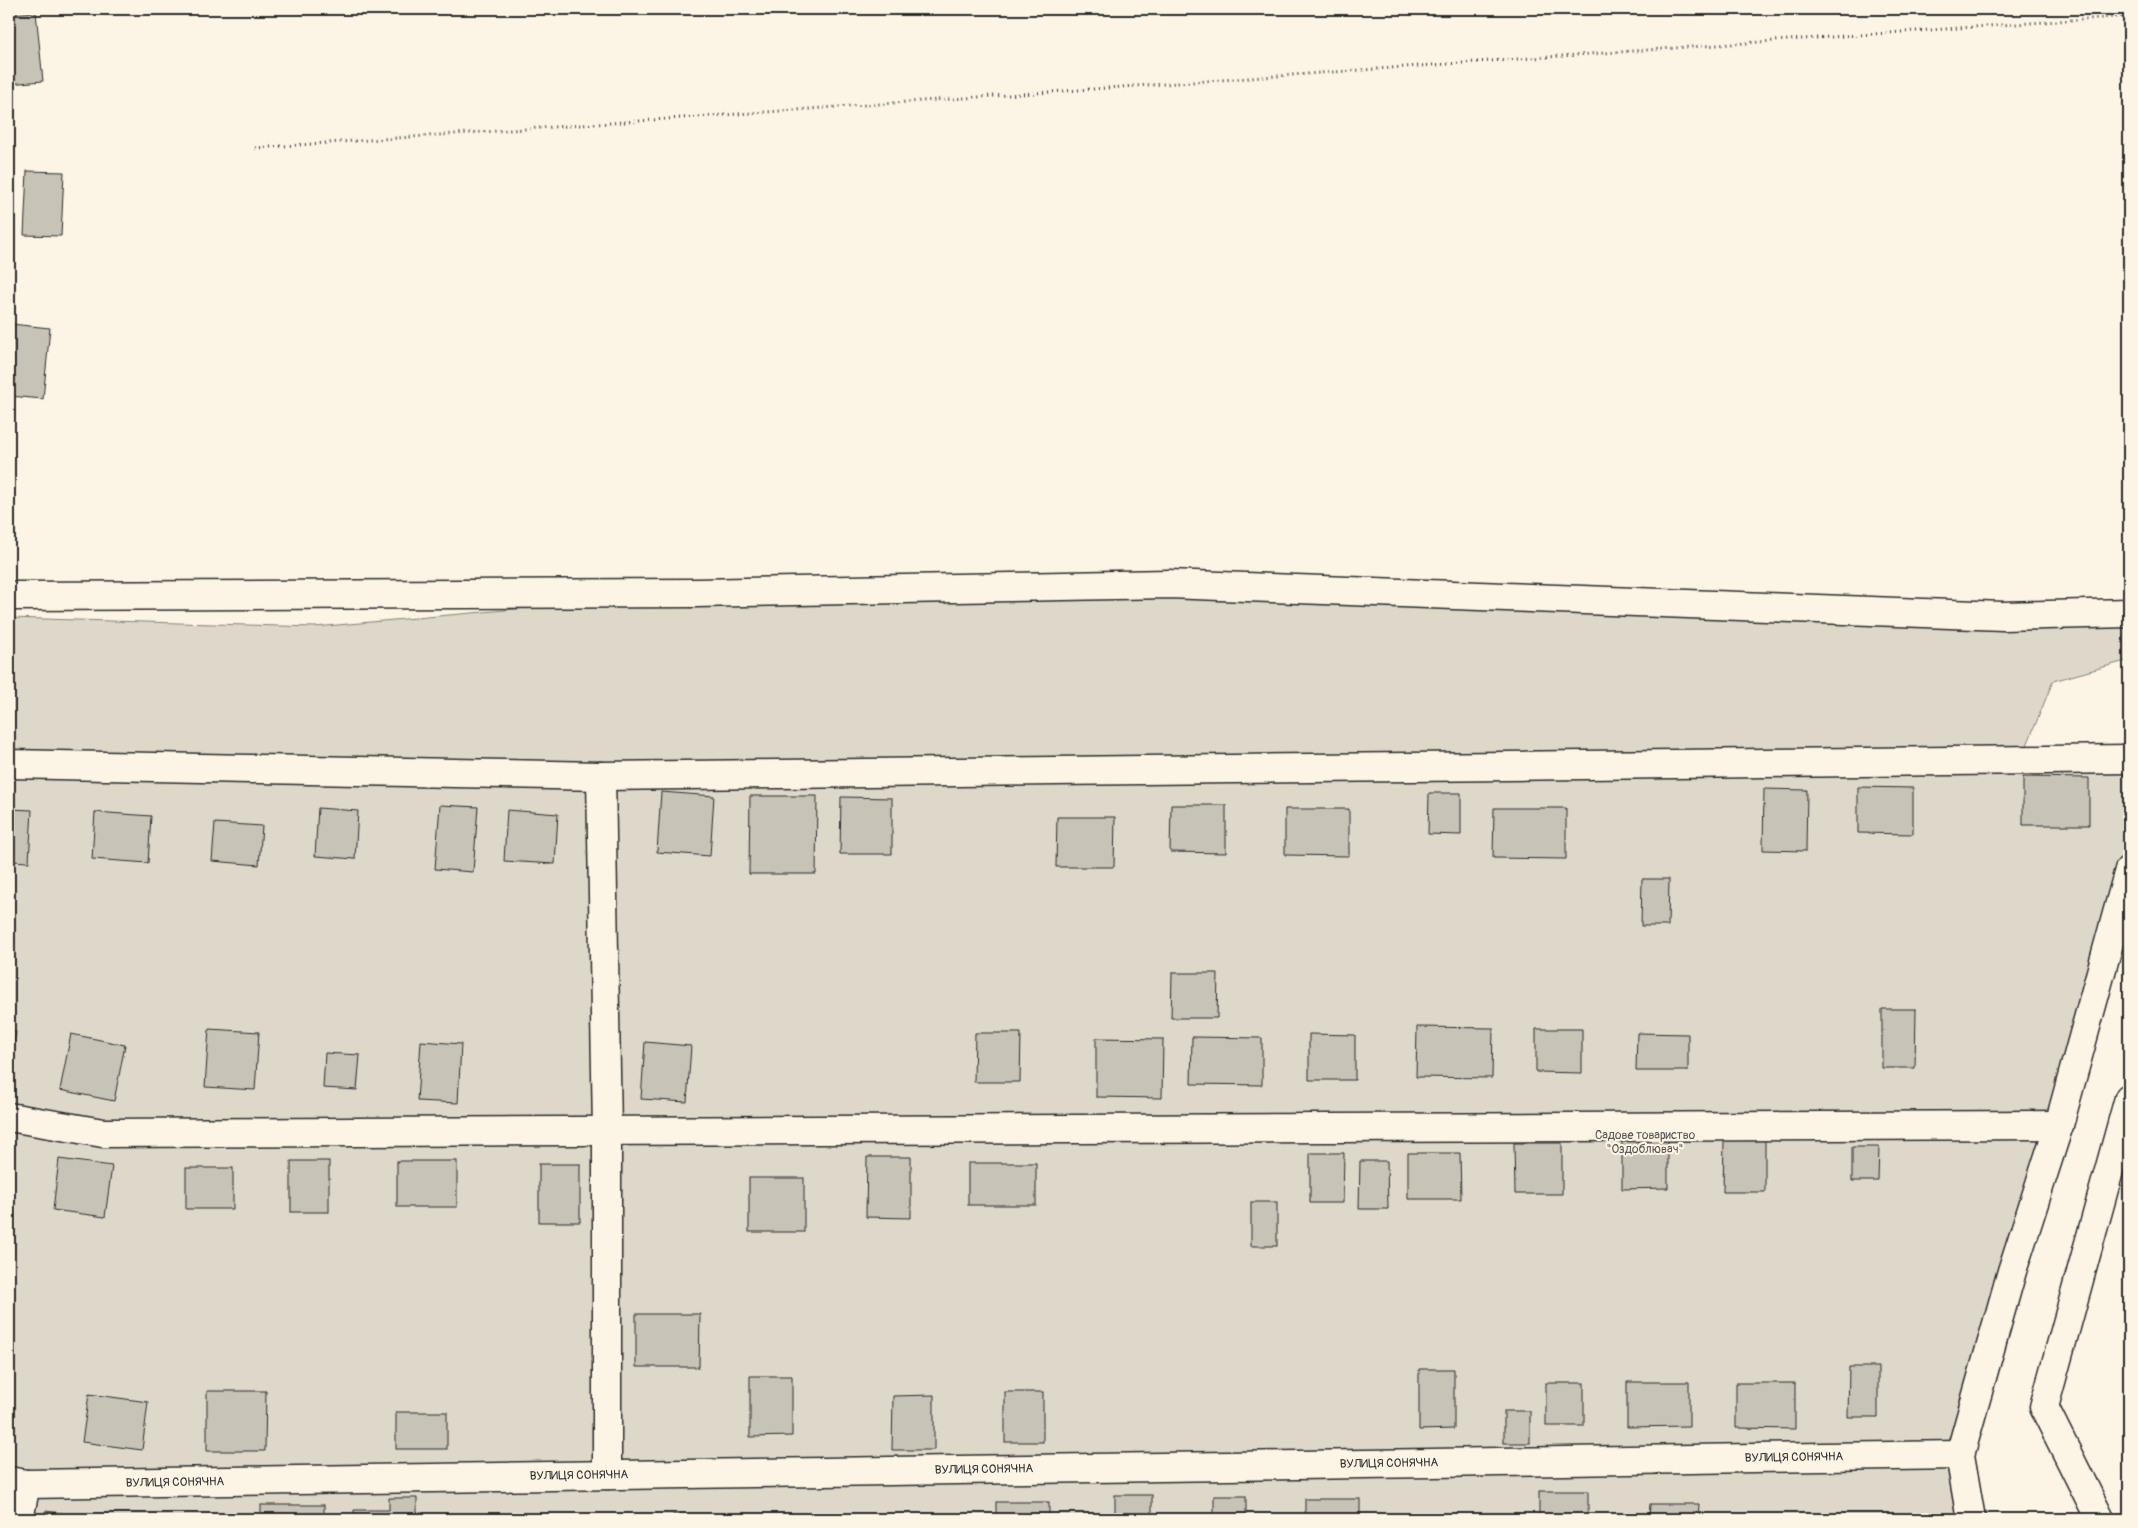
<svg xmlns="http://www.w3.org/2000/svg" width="2138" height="1528" font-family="Pangolin,sans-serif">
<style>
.green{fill:#ded8ca;stroke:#84827a}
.building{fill:#c8c3b7;stroke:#2b2b2b}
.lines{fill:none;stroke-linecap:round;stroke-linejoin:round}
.minor-casing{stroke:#2b2b2b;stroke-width:31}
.path{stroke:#2b2b2b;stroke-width:3;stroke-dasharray:1 4;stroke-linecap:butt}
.minor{stroke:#fcf5e5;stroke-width:28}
.labels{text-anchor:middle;stroke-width:4;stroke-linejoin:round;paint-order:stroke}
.park-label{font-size:12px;fill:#585653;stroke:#fcf5e5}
.street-label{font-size:12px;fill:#2b2b2b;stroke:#fcf5e5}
</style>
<rect width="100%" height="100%" fill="#fcf5e5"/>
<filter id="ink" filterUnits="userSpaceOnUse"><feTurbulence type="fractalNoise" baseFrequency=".02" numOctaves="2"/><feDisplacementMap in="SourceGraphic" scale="10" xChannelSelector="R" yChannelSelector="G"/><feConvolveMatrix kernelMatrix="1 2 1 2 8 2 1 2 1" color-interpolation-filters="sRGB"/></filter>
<g filter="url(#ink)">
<polygon class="green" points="1169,584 2129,613 2129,660 2053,681 2021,760 2129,759 2129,870 1960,1455 1971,1519 9,1519 9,618 315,627 696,593"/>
<g class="building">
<polygon points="36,12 43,81 9,84 9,14"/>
<polygon points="27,171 64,172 61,236 24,235"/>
<polygon points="9,296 13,297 11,324 50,328 43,399 9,396"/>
<polygon points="2023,777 2089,778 2089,825 2023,825"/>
<polygon points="1858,787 1913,788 1913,834 1858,833"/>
<polygon points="1764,789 1807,790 1806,851 1763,850"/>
<polygon points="661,792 714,796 710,856 657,852"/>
<polygon points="1429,793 1461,793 1461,835 1428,834"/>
<polygon points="750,796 817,796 816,874 749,874"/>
<polygon points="841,797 892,798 892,854 840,854"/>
<polygon points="440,805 478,807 473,872 435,869"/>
<polygon points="1171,805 1226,805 1226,853 1170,852"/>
<polygon points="318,808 358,811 355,859 315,856"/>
<polygon points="1494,808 1566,808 1566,859 1493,858"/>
<polygon points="9,809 32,810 29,862 9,861"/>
<polygon points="1285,809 1349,809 1349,856 1285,855"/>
<polygon points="507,810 558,814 555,864 504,861"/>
<polygon points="95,812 151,816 148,863 92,859"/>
<polygon points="1057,817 1115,817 1114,867 1056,867"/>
<polygon points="215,823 262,826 259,865 212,861"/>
<polygon points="1642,879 1669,879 1668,926 1641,926"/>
<polygon points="1172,973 1218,973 1217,1018 1171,1018"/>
<polygon points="1882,1009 1916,1009 1915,1068 1882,1068"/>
<polygon points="1417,1027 1493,1028 1492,1078 1416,1077"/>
<polygon points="209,1029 259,1032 255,1090 205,1087"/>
<polygon points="1536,1029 1582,1029 1582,1073 1536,1072"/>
<polygon points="9,1031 16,1032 9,1067"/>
<polygon points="975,1033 1021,1033 1020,1082 974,1082"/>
<polygon points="1637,1033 1688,1034 1688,1071 1636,1071"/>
<polygon points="71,1034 125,1045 114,1101 60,1090"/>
<polygon points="1309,1034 1355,1035 1355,1080 1309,1080"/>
<polygon points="1192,1037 1262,1038 1262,1085 1191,1084"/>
<polygon points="1096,1038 1163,1039 1162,1098 1096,1097"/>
<polygon points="421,1041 461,1044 458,1103 417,1101"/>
<polygon points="645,1042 691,1046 687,1102 641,1099"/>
<polygon points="325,1053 360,1055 357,1090 323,1088"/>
<polygon points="1622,1139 1668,1139 1668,1188 1622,1189"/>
<polygon points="1724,1139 1765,1139 1765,1192 1723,1192"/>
<polygon points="1514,1143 1562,1143 1562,1194 1515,1194"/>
<polygon points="1852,1147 1879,1147 1878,1181 1852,1181"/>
<polygon points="1310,1153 1344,1153 1343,1203 1310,1203"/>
<polygon points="1408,1153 1460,1153 1461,1199 1408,1199"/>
<polygon points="867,1157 911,1157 911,1218 866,1217"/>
<polygon points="59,1159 112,1166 105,1217 53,1210"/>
<rect x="291" y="1161" width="38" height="51"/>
<rect x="397" y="1161" width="60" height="46"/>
<polygon points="1360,1161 1387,1161 1388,1209 1359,1209"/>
<rect x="968" y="1163" width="68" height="42"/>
<rect x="539" y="1164" width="41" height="58"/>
<rect x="186" y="1168" width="47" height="41"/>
<rect x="749" y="1178" width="55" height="54"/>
<rect x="1251" y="1202" width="26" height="44"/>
<polygon points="636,1314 700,1314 699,1367 636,1367"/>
<polygon points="1849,1367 1878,1367 1878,1417 1848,1417"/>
<polygon points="1419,1369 1454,1369 1454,1429 1419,1430"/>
<polygon points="750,1376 792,1376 792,1436 750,1437"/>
<polygon points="1627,1382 1689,1382 1689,1426 1627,1427"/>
<rect x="1546" y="1383" width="38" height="43"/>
<polygon points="1736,1383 1795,1383 1795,1429 1736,1428"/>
<polygon points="207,1391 266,1391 265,1451 207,1451"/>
<rect x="1005" y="1392" width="38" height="50"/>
<polygon points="89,1394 148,1402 142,1450 82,1442"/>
<polygon points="934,1395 934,1450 892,1450 893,1396"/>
<rect x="1504" y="1411" width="26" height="32"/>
<rect x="396" y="1412" width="51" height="37"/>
<rect x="1539" y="1491" width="49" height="28"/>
<rect x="1115" y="1495" width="37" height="24"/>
<rect x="1214" y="1496" width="32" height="23"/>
<polygon points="389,1498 417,1498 417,1519 354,1519 354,1510 389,1510"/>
<rect x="1305" y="1499" width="55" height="20"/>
<rect x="996" y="1502" width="53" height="17"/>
<polygon points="1650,1504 1699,1504 1698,1519 1649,1519"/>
<rect x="261" y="1505" width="63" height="14"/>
<polygon points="45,1511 86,1516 86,1519 44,1519"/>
<rect x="673" y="1515" width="44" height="4"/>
<polygon points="886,1516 959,1517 959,1519 886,1519"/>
</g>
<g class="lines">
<g class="minor-casing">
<g id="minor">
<polyline points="9,596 696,593 1169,584 2003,616 2129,613"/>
<polyline points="9,764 601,776 2129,759"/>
<polyline points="601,776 607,1131 607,1475"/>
<polyline points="9,1117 103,1133 2059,1125"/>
<polyline points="9,1481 26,1484 1960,1455"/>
<polyline points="19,1519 26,1484"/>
<polyline points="1971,1519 1960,1455 2012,1271 2059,1125 2129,870"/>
<polyline points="2100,1519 2044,1407 2129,1098"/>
</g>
</g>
<polyline class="path" points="255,148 2129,16"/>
<use href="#minor" class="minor"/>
</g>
</g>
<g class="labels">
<g class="park-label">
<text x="1645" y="1139">Садове товариство<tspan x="1645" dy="14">"Оздоблювач"</tspan></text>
</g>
<g class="street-label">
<text transform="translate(1794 1457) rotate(-1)" y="4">ВУЛИЦЯ СОНЯЧНА</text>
<text transform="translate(1389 1463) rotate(-1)" y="4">ВУЛИЦЯ СОНЯЧНА</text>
<text transform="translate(984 1469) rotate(-1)" y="4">ВУЛИЦЯ СОНЯЧНА</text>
<text transform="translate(579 1475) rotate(-1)" y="4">ВУЛИЦЯ СОНЯЧНА</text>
<text transform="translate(175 1482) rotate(-1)" y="4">ВУЛИЦЯ СОНЯЧНА</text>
</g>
</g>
<rect width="2138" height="1528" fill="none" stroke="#fcf5e5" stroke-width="30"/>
<rect x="15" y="15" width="2108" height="1498" fill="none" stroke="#2b2b2b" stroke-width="2" filter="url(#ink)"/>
</svg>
